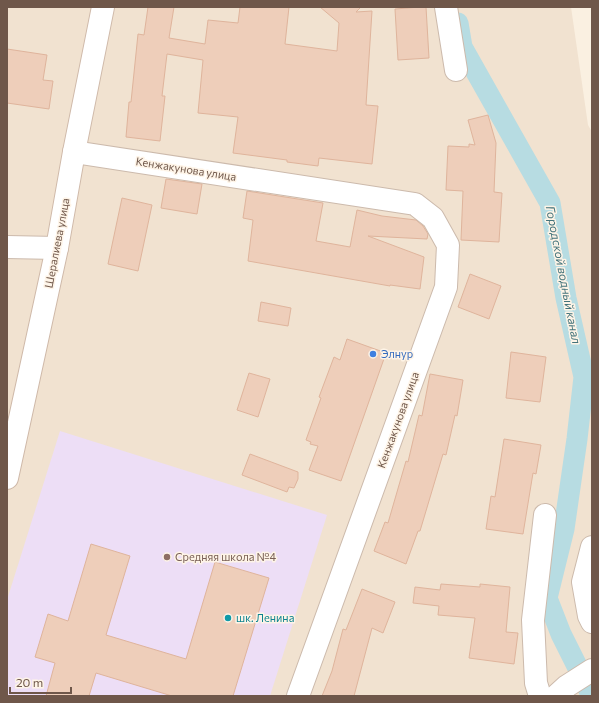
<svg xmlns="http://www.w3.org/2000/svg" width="599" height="703" font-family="Commissioner,sans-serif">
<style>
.residential{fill:#f1e2d0}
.education{fill:#eddef6}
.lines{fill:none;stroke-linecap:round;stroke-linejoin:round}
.canal{stroke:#b7dce2;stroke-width:21}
.building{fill:#eeceba;stroke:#dfb49c}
.street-casing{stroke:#ccbaac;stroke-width:24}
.secondary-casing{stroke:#cfb9a9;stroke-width:24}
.street{stroke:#fff;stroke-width:22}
.secondary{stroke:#fff;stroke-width:22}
.shop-dot{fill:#3f7fe0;stroke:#fef4e7;stroke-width:1.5}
.education-dot{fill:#8d6e63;stroke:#fef4e7;stroke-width:1.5}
.culture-dot{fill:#0f9aa8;stroke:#fef4e7;stroke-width:1.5}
.labels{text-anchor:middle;stroke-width:3;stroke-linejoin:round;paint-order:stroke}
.street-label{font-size:11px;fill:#6f574a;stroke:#fef4e7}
.shop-label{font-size:11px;fill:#366cbe;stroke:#fef4e7;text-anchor:start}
.education-label{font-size:11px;fill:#785e54;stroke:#fef4e7;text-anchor:start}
.culture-label{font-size:11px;fill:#0d838f;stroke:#fef4e7;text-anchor:start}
.water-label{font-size:12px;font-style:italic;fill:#43737b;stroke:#fef4e7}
</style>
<rect width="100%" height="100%" fill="#faf0e1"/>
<polygon class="residential" points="7,7 571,7 588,125 592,132 592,696 7,696"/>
<polygon class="education" points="60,431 327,515 270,696 7,696 7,600"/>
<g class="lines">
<polyline class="canal" points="458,23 462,47 550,203 566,298 584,377 577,439 564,529 547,598 561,634 592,696"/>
</g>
<g class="building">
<polygon points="148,7 174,7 169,38 205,44 208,20 238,23 240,7 289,7 285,44 337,51 339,23 320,7 361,7 356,12 372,11 366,105 378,106 372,164 319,158 318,166 287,162 287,160 233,153 238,117 198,113 203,60 167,54 162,96 165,96 160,141 126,137 129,102 131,102 138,34 144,35"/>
<polygon points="420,7 426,7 429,58 398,60 395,9"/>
<polygon points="7,49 47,55 43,80 53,81 49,109 7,103"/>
<polygon points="488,115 496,143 494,192 502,193 499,242 461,240 463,191 446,190 448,146 469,147 469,144 475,145 468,120"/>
<polygon points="166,179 202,184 197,214 161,208"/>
<polygon points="247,191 323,203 316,241 350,247 357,210 382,216 416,220 423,226 428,234 427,239 368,236 424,257 420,289 390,285 390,286 248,261 253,220 243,218"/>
<polygon points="122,198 152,205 138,271 108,264"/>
<polygon points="470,274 501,286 489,319 458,307"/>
<polygon points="261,302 291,308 288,326 258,321"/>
<polygon points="347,339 386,353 341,481 309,470 318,446 310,444 311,442 306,440 321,398 319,397 334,357 340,360"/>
<polygon points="511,352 546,357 540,402 506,398"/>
<polygon points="249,373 270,379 258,417 237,410"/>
<polygon points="430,374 463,380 457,416 455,415 446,455 443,454 420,531 418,531 406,564 374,551 385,522 388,523 406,461 408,462 419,415 422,416"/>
<polygon points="504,439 541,445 536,474 533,473 523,534 486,529 491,496 495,497"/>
<polygon points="250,454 298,472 298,479 294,488 289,487 287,492 242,475"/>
<polygon points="91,544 130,556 106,635 186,659 215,562 269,578 233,696 172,696 96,673 89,696 46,696 55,663 35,657 48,614 68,621"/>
<polygon points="441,584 480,587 480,584 510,587 506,632 518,633 514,664 469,658 475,618 438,615 439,606 413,603 415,587 440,590"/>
<polygon points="362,589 395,602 383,633 372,628 354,696 322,696 332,671 343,629 346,630"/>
</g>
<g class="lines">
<g class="street-casing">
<g id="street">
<polyline points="446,7 456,70"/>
<polyline points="74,152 415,204 433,218 448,245 446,287 298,696"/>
<polyline points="7,247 57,248"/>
<polyline points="592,547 583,582 589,616 592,622"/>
<polyline points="540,696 536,683 533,620 545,515"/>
<polyline points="556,696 567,686 592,670"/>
</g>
</g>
<g class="secondary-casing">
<polyline id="secondary" points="7,478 57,248 74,152 103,7"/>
</g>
<use href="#street" class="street"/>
<use href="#secondary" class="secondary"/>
</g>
<circle class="shop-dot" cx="373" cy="354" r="4"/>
<circle class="education-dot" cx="167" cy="557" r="4"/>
<circle class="culture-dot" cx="228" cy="618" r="4"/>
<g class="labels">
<g class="street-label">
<text transform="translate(186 169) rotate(9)" y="4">Кенжакунова улица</text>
<text transform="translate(57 243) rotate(-79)" y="4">Шералиева улица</text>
<text transform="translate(398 420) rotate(-70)" y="4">Кенжакунова улица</text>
</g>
<g class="shop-label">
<text x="381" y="358">Элнур</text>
</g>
<g class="education-label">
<text x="175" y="561">Средняя школа №4</text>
</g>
<g class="culture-label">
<text x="236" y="622">шк. Ленина</text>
</g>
<g class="water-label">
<text transform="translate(563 275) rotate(79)" y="4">Городской водный канал</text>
</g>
</g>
<rect width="599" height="703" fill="none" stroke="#6f574a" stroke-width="16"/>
<path d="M10 687v6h61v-6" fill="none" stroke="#6f574a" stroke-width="2"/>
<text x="16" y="687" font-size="12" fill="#6f574a" stroke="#fef4e7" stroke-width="3" paint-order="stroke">20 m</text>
</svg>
